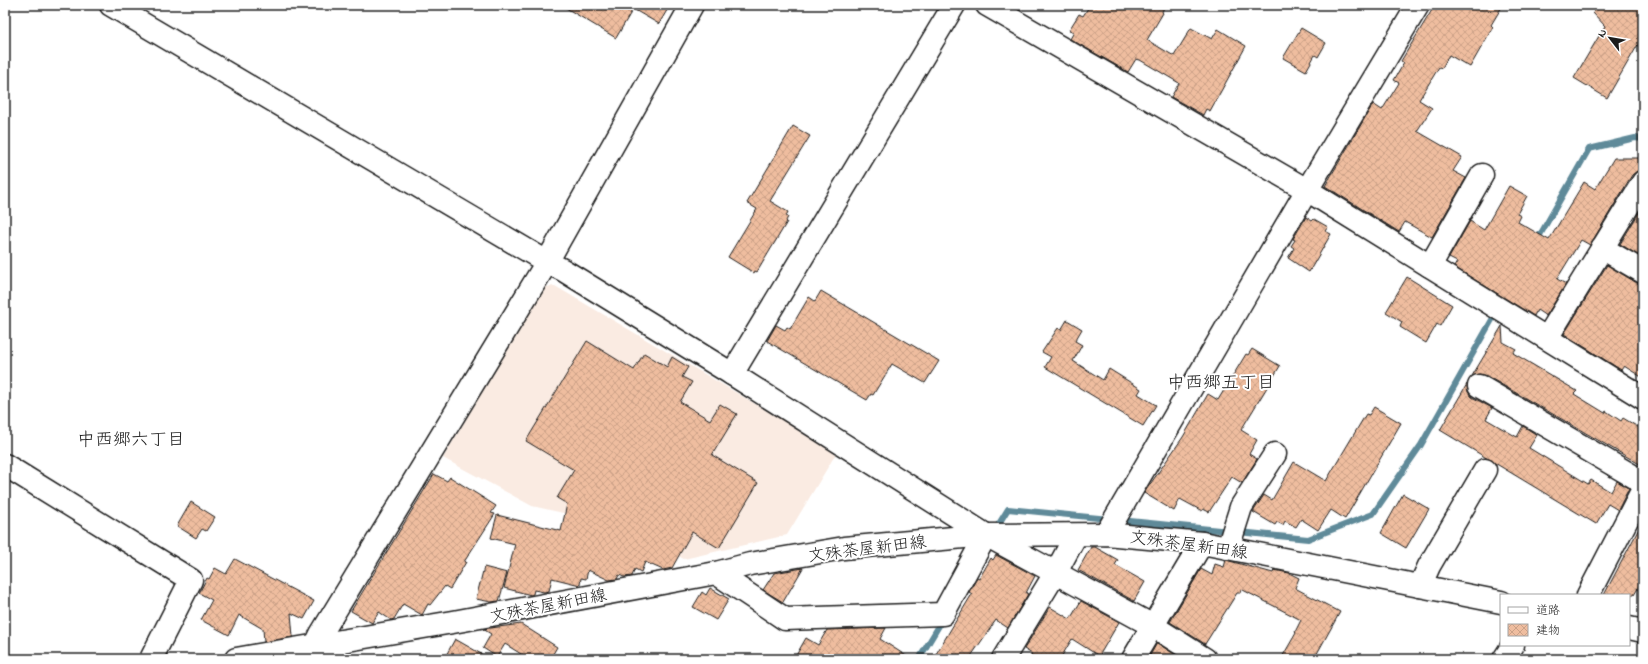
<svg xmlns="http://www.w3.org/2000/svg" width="1648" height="664" font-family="'Indie Flower','Klee One',sans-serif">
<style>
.built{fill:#faebe2}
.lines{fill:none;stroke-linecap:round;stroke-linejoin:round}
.stream{stroke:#5f8a99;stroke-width:6}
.building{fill:url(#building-cross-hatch);stroke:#1c1c1c}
.minor-casing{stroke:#1c1c1c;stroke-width:25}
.major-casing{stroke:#1c1c1c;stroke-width:25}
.minor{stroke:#fff;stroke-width:22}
.major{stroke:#fff;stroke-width:22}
.labels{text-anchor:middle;stroke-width:4;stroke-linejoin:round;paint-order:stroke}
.street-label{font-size:17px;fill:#1c1c1c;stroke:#fff}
.neighbourhood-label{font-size:18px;fill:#1c1c1c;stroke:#fff}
</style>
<defs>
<pattern id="building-cross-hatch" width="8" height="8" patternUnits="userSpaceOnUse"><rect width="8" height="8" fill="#efbd9f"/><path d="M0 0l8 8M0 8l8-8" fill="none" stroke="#cca288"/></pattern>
</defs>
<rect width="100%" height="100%" fill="#fff"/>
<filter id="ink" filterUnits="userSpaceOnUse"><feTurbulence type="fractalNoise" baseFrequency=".025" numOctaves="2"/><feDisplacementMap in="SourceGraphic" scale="8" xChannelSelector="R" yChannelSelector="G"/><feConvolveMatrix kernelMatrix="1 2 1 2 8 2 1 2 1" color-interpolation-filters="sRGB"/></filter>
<g filter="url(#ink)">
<polygon class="built" points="555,286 837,452 787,535 684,559 617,525 532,506 443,458 544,287"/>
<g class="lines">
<g class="stream">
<polyline points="1536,242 1589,149 1635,138 1643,139"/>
<polyline points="1120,520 1308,539 1373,514 1421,445 1497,311"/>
<polyline points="995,530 1008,509 1109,519"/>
<polyline points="919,659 943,619"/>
</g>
</g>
<g class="building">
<polygon points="561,5 670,5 659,24 633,9 616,38"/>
<polygon points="1090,5 1165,5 1162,12 1163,13 1147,40 1174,56 1191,28 1212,39 1218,29 1246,46 1210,111 1206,109 1203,115 1171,97 1179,83 1140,60 1136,59 1128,72 1070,39 1074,32 1069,30 1079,14 1083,16"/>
<polygon points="1435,5 1503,5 1491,25 1493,27 1470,67 1449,55 1442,68 1439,67 1419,100 1432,108 1417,131 1462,157 1453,171 1466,178 1432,237 1405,222 1399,232 1325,186 1373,104 1382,110 1399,83 1394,80 1404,63 1401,61"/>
<polygon points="1599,5 1643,5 1643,36 1607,98 1574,78 1605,26 1593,13"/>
<polygon points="1301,28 1326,43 1318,57 1315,55 1306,71 1283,58"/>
<polygon points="793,126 810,136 770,201 788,212 786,216 788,217 786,221 787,222 757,272 755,271 754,273 728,257 757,209 747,203"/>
<polygon points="1614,158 1643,158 1643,170 1637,171 1632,175 1590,245 1581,240 1557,279 1566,284 1546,316 1537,310 1534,316 1454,267 1457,262 1449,258 1470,221 1484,230 1509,186 1527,196 1517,214 1521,216 1518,222 1549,240 1584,182 1595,189"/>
<polygon points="1643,206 1643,258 1620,244"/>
<polygon points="1306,217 1312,221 1314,219 1328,227 1325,231 1331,234 1309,272 1288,258 1294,248 1291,246 1295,240 1293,239"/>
<polygon points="1607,265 1637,283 1643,284 1643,378 1624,366 1621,370 1564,334"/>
<polygon points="1407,277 1452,305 1440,326 1437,324 1426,343 1400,327 1402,322 1386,312"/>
<polygon points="821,291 939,361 925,383 892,364 873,395 871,394 867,400 767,341 776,325 785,330 787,327 790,329 809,297 815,301"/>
<polygon points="1067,320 1082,329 1075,341 1082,345 1073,361 1103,380 1109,369 1141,389 1138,394 1156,405 1143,426 1045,367 1051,357 1042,352 1058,328 1061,330"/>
<polygon points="1502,326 1503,342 1516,349 1513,353 1577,391 1574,394 1605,413 1606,411 1621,421 1623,418 1643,430 1643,466 1485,375 1479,374 1472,376"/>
<polygon points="587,341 634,370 644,353 667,367 672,357 688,367 682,377 692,382 680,402 710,420 720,404 737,414 712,455 758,483 719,548 692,532 672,568 663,570 645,562 641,572 635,569 632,576 624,577 619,575 617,579 609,580 588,570 586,579 581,578 580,585 552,578 549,591 544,592 534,590 533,594 531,595 504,588 515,544 491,538 497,515 561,531 567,504 557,498 574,470 526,441"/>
<polygon points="1252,349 1280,366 1241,430 1257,440 1249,454 1257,459 1242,483 1232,477 1209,512 1203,509 1202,511 1180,499 1174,511 1144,493 1183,437 1208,394 1218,400 1246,354 1248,355"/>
<polygon points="1467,384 1468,392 1472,397 1492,408 1486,419 1517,437 1523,426 1537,435 1529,448 1588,484 1591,480 1611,492 1617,481 1629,488 1618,510 1608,504 1596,524 1440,430"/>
<polygon points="1374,407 1401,423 1345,519 1331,510 1318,530 1301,519 1296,527 1285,521 1283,525 1277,522 1275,525 1253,512 1264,495 1272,500 1294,462 1326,481 1366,414 1369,415"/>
<polygon points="434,474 447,481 450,477 496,506 491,513 495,514 464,562 466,562 450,589 445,586 430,605 428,604 422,615 403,604 394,619 391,620 379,612 372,623 351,611"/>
<polygon points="1403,494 1429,509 1406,548 1381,533"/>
<polygon points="191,502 215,517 206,531 202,529 196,538 177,526"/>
<polygon points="1643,521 1643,580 1634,595 1604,595"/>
<polygon points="1091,547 1095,547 1118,560 1115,565 1145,582 1134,601 1078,570"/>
<polygon points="996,555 1035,576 1026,593 1028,594 1008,628 996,620 969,659 933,659 972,594 969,592 976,580 977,578 979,579 991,558 993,560"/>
<polygon points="235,559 314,601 304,619 291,613 293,637 264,642 263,629 239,615 229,635 201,620 212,600 199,593 207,578 209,579 215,568 226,574"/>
<polygon points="1226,560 1273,573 1274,570 1289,573 1299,578 1295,588 1340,612 1314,659 1281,659 1296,633 1295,632 1301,620 1241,589 1240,593 1237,593 1205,644 1170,622 1201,569 1212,575 1215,564 1224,567"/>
<polygon points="484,567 507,573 499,601 491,602 476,599"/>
<polygon points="803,568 783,602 763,590 774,573"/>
<polygon points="710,588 729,599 716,620 693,607 702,592 706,595"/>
<polygon points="1081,601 1119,622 1099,656 1072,639 1060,659 1029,659 1032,654 1024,649 1050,607 1070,619"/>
<polygon points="521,624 557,647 550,659 529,659 505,644 497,657 483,648 491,634 483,629"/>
<polygon points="886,628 880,639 911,659 794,659 806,638 818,645 827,630"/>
<polygon points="455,639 490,659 444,659"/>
<polygon points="1157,643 1182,659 1148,659"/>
</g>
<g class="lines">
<g class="minor-casing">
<g id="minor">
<polyline points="111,5 547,262 563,270 732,374 986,535 1153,626 1205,659"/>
<polyline points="987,5 1307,190 1643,398"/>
<polyline points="1602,248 1643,272"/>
<polyline points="1430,266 1482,175"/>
<polyline points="1547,338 1643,182"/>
<polyline points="732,374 954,5"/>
<polyline points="1479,386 1643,482"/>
<polyline points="5,465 191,580 151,659"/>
<polyline points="1106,534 1307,190 1418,5"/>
<polyline points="1228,548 1241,507 1275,454"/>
<polyline points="716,573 785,619 943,614 986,535"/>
<polyline points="1420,586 1429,566 1485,470"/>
<polyline points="1588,595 1643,489"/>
<polyline points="316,646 337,659"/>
<polyline points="309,659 321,634 547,262 692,5"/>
<polyline points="1003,659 1056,572 1076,535"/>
<polyline points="1133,659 1202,543"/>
<polyline points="1504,659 1513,645"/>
</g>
</g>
<g class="major-casing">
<g id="major">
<polyline points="1629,628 1643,631"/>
<polyline points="236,659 453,622 716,573 750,564 844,548 986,535 1106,534 1202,543 1501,602"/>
</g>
</g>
<use href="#minor" class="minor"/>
<use href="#major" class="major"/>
</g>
</g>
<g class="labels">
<g class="street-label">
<text transform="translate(1189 544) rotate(8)" y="6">文殊茶屋新田線</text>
<text transform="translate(867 548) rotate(-7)" y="6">文殊茶屋新田線</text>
<text transform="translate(548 605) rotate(-11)" y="6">文殊茶屋新田線</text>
</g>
<g class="neighbourhood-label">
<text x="1221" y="388">中西郷五丁目</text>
<text x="131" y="445">中西郷六丁目</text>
</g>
</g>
<rect width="1648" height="664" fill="none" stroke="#fff" stroke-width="20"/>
<rect x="10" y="10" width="1628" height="644" fill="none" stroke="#1c1c1c" stroke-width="1.5" filter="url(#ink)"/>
<rect x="1500" y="594" width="130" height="52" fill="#ffffff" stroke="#a4a4a4"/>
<rect x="1508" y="607" width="20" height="6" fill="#ffffff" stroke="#a4a4a4"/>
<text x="1536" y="614" font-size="12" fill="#1c1c1c">道路</text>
<rect x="1508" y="624" width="20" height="12" fill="url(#building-cross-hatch)" stroke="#a4a4a4"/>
<text x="1536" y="634" font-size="12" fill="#1c1c1c">建物</text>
<g transform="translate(1610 38) rotate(301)" stroke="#ffffff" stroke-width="3" paint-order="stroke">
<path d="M0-3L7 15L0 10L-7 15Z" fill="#1c1c1c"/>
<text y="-6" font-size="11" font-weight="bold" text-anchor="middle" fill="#1c1c1c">N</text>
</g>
</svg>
